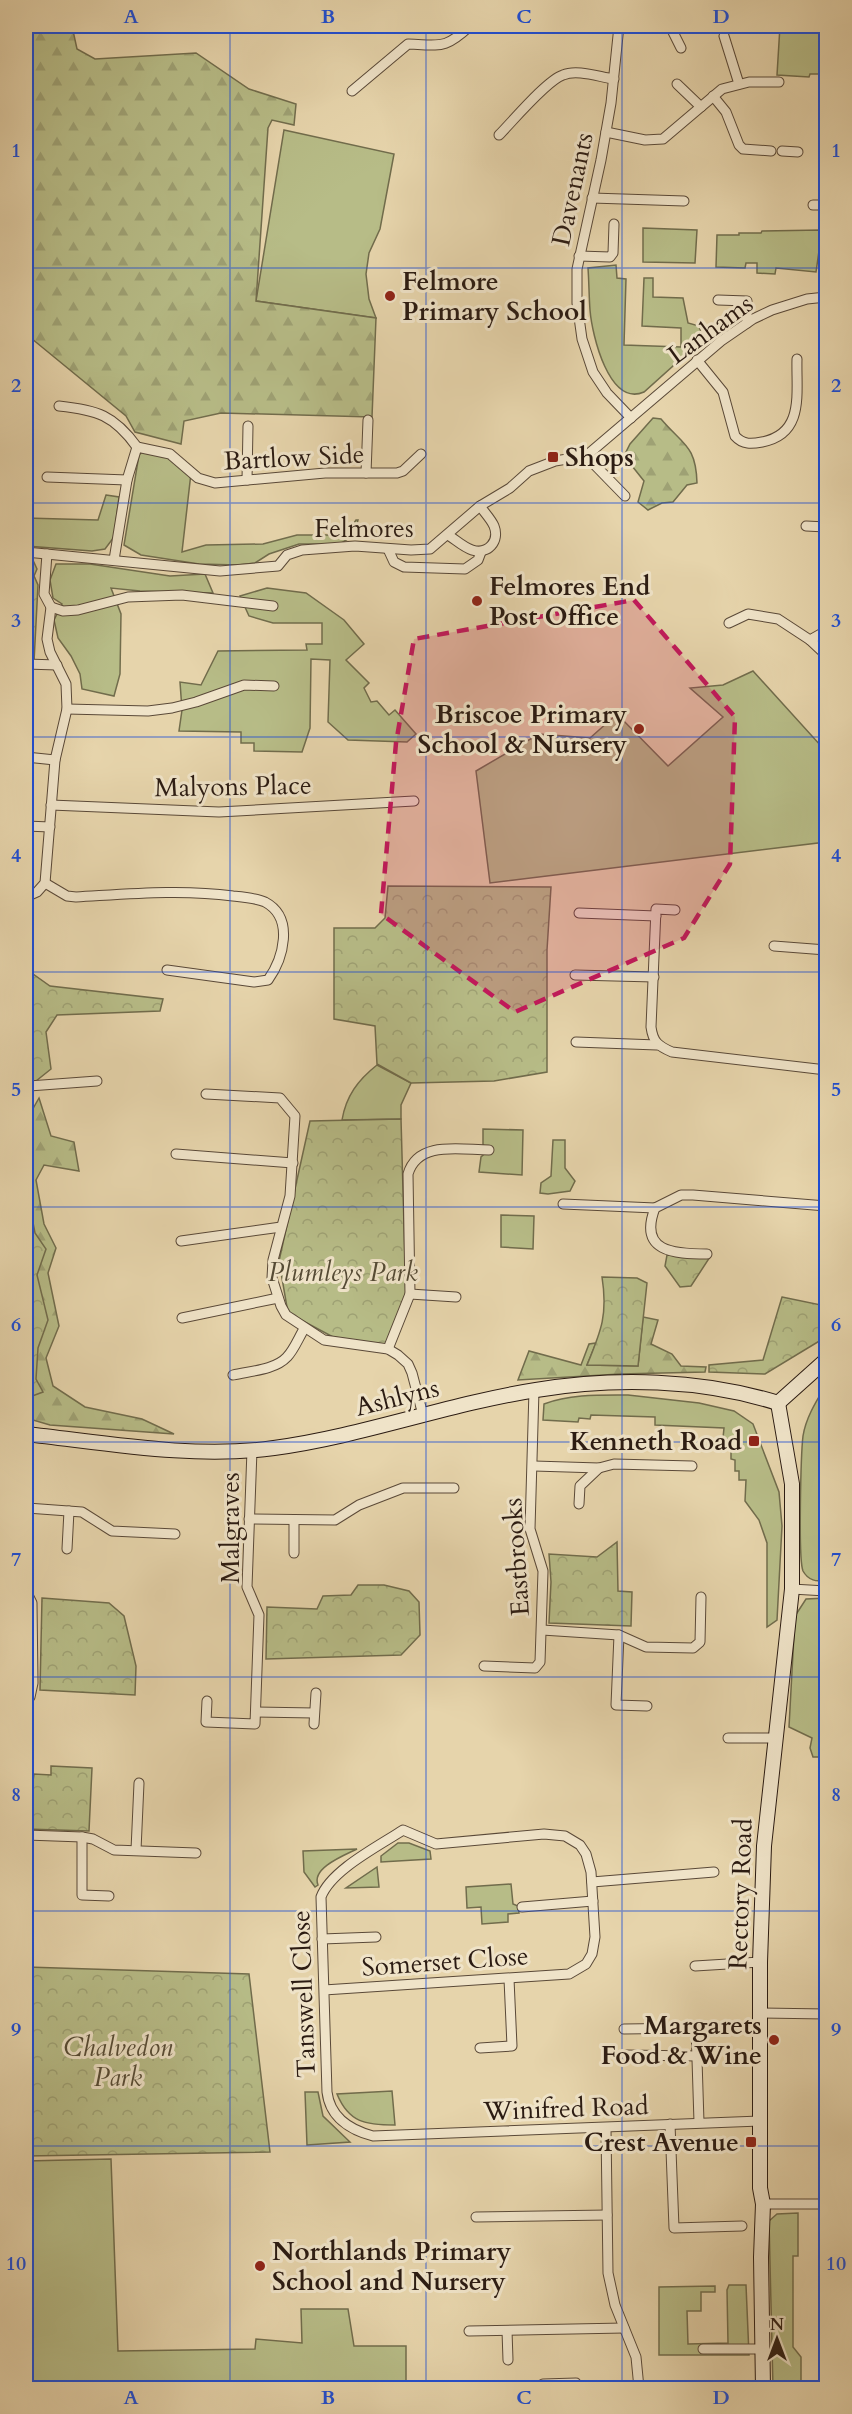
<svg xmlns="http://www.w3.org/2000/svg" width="852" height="2414" font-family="Cardo,serif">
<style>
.grass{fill:#b7bc87;stroke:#716c4c;stroke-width:1.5}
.forest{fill:url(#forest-firs);stroke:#716c4c;stroke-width:1.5}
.park{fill:url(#park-crowns);stroke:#716c4c;stroke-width:1.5}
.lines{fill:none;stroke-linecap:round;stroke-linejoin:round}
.street-casing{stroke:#5a4938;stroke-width:11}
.secondary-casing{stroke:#2b1b12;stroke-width:16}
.street{stroke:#efe3c8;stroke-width:9}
.secondary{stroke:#efe3c8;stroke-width:14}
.marked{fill:#c2185b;fill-opacity:0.2;stroke:#c2185b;stroke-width:4.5;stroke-dasharray:12 8;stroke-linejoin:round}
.grid{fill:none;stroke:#1d4ed8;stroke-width:1.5;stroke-opacity:0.55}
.poi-dot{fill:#8f2418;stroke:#efe3c8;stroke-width:2}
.labels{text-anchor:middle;stroke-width:6;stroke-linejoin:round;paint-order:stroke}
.street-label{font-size:26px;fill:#2b1b12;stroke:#efe3c8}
.poi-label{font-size:26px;font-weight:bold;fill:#2b1b12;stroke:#efe3c8;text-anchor:start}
.park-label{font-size:26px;font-style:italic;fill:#554b35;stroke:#efe3c8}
.neatline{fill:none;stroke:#1d4ed8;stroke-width:2}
.grid-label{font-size:20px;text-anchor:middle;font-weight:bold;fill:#1d4ed8}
</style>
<defs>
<pattern id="forest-firs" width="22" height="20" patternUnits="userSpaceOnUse" patternTransform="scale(1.5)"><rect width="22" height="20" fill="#b7bc87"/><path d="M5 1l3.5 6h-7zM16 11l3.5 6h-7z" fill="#9ea174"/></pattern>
<pattern id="park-crowns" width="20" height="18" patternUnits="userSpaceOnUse" patternTransform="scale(1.5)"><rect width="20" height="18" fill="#b7bc87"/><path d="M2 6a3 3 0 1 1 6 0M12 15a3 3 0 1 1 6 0" fill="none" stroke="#9ea174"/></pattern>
</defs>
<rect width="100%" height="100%" fill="#e6d4ab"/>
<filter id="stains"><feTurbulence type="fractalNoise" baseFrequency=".00333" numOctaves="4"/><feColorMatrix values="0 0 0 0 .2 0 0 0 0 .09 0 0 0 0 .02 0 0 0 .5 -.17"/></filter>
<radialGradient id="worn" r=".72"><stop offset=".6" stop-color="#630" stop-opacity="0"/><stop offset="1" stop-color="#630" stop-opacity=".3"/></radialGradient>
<g class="grass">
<polygon points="780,26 826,26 826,74 810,74 809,77 777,75"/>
<polygon points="284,130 394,154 380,229 369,253 366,274 369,299 376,318 256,301"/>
<polygon points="643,228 697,230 695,263 643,262"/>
<polygon points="822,230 816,272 776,268 775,274 757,273 757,263 746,263 745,268 716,267 717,235 739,235 739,233 761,233 762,231"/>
<path d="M616,265L617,278L626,279L624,345L681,347V328L642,326L644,278H653V297L683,298L688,323L699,326L703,339L644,392C609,407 592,335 590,310C589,297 589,282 588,268Z"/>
<polygon points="142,452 163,452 191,473 182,552 206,545 263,544 297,535 341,535 348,532 356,520 358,520 354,535 340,544 299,544 269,554 255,563 238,565 199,564 141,555 124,545 139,455"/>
<polygon points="106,495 119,497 114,537 105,549 92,551 26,546 26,518 98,520"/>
<polygon points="26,555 32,558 37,569 34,576 26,575"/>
<polygon points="56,564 90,564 170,576 205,574 213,593 140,591 111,588 121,614 120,674 114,696 82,689 80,674 71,656 58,638 54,620 62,604 53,598 50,580"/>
<polygon points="267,588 306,593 344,620 364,644 346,660 369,683 364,688 371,702 377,701 389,715 395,710 416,734 407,742 348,740 328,722 330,660 311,659 310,728 302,752 254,751 254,743 241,743 241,732 179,731 182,710 180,682 201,685 218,651 307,650 306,644 322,644 322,623 273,623 249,616 240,596"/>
<polygon points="753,671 822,747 826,781 826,842 490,883 476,771 539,734 590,738 617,714 668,766 723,717 690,688 723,685"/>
<path d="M377,1065L411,1083L401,1105V1119L342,1120C346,1096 358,1080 377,1065Z"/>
<polygon points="483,1129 523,1130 522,1175 479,1172 481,1157 490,1149 483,1145"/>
<polygon points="553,1140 565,1140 565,1168 575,1181 570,1191 548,1194 540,1193 541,1183 551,1176"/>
<polygon points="501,1215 534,1216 533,1249 501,1247"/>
<path d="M826,1385V1579C817,1583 808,1580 803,1571C798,1559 801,1453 803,1436C806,1417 817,1400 826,1385Z"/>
<path d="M628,1395L699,1403L734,1411L753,1424L779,1492L782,1526L777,1620L767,1627V1543L759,1520L745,1501L746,1480H739V1471H735V1460L731,1459V1449L728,1448V1439L723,1438L724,1428L655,1425V1417L591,1415L590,1419L579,1418L578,1422L543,1420L544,1404C570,1394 600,1395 628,1395Z"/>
<polygon points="826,1598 826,1757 813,1757 810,1748 812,1738 789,1727 795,1616 806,1599"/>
<polygon points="398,1843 409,1843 430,1851 431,1859 381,1862 381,1856"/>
<path d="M357,1849C345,1855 311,1868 318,1885L315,1887L304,1872L303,1851Z"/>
<polygon points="377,1867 379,1887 346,1888"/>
<polygon points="511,1884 513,1904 518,1906 519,1913 508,1914 508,1922 482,1924 481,1907 467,1908 466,1887"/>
<path d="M392,2091L395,2125C366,2125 349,2123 337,2094Z"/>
<polygon points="305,2092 318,2092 323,2116 350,2142 307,2145"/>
<polygon points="111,2159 118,2351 255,2349 256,2339 302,2343 301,2309 348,2309 354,2346 406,2346 406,2388 26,2388 26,2161"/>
<polygon points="798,2213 798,2256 793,2256 793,2347 801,2357 801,2388 773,2388 769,2221 777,2214"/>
<polygon points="729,2285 746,2285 749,2355 659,2355 659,2287 715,2286 715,2292 701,2292 701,2311 687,2311 688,2344 728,2343 727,2290"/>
</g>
<g class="forest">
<polygon points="26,26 72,26 77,49 95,59 196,53 249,89 296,104 294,125 272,120 268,128 256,301 376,318 372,417 221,413 184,421 181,444 135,432 126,416 26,334"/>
<path d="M653,418L661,419C683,445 696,445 697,483L687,485L673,502L662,503L648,510L638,502L644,481L624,456L630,444Z"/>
<polygon points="39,1098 51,1136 74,1142 79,1171 44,1165 36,1180 44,1224 56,1248 48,1273 59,1326 46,1358 53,1386 85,1407 142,1419 174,1434 50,1425 26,1418 26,1121"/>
<polygon points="643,1317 658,1320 651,1344 672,1354 681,1366 706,1367 705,1372 620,1374 518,1380 529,1351 581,1365 589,1344 596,1343 587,1365 638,1366"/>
</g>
<g class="park">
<polygon points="26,575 34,576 38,585 34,662 26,661"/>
<polygon points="388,886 551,887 547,950 547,1072 494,1081 411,1083 377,1064 375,1026 334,1019 334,928 375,928 385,918"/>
<polygon points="26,969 50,986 163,999 160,1011 57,1015 46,1032 51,1069 26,1089"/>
<polygon points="401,1119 406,1297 388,1345 333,1337 288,1313 279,1261 310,1121"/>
<polygon points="26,1187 35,1233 46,1249 37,1275 48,1320 38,1348 36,1379 43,1392 27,1398"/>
<polygon points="667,1255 710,1257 691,1286 680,1287 665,1266"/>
<path d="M602,1277L637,1278L647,1283L638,1366L587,1365C601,1331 608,1315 602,1277Z"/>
<polygon points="782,1297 826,1306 826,1337 765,1374 709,1372 709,1365 763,1360"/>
<polygon points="617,1542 618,1591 632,1592 631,1626 549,1623 551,1582 549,1554 597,1557"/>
<polygon points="358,1585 384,1585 409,1591 419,1602 420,1635 401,1655 266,1659 267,1607 317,1609 323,1596 351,1595"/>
<polygon points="42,1598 109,1603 124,1616 136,1666 135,1695 40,1690"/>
<polygon points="51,1766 92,1768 89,1831 26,1829 26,1781 33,1781 34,1774 51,1775"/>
<polygon points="26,1967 249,1974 270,2152 26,2156"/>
</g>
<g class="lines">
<g class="street-casing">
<g id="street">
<polyline points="619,26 611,103 601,160 577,269 577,303 582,339 593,372 607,393 631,418"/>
<polyline points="670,26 681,48"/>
<polyline points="724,36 739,84"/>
<polyline points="677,84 701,107"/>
<path d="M352,91L408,44C441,45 444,50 470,26"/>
<polyline points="713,96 726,112 739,145 743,149 771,151"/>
<polyline points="606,132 645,140 663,139 722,89 749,82 779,82"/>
<path d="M499,135C512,122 547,80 563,75C577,69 599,77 614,79"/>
<polyline points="782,151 798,152"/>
<polyline points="592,198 684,201"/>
<polyline points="813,205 826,205"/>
<polyline points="579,256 610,257 613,253 614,224"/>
<polyline points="718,300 747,301 747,323"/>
<path d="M697,360L723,392L735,436C743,445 752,444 762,442C805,434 796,393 797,359"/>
<path d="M59,406C97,410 114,415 137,447L127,480L114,560"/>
<polyline points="137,447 170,454 198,478 215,483 325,473 397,473 403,471 421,454"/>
<polyline points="586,456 625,496"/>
<polyline points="366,473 368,420"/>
<polyline points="47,477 127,480"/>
<polyline points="247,480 248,426"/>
<polyline points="806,526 826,527"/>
<path d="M448,535C456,540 463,547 472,550C488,555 500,541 494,526C491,519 484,512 480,506"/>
<polyline points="388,549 394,562 404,567 465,569 478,560 481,552"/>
<polyline points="26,552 220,571 278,566 287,555 302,550 355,546 411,550 430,549 480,506 510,488 529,471 555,461 586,456 721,341 753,319 772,310 807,299 826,297"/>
<polyline points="51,607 63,611 78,610 128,597 182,595 273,606"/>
<polyline points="729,623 748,614 778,619 810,640 826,631"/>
<polyline points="810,640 826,655"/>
<polyline points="26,664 57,665"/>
<polyline points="67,709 148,711 172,708 196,702 244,685 274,686"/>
<polyline points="26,757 55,760"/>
<polyline points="51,805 219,812 414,801"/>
<polyline points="26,826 50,827"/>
<path d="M45,883L67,896L76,897C129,894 181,889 233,896C243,897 256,898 265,902C295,918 283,959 268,980L254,982L167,970"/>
<polyline points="26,897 37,892 45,883 55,760 67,709 66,684 50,652 47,639 51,607 44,594 47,554"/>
<path d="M675,910L656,909L651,1027C653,1042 658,1046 672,1052L826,1070"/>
<polyline points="579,913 656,916"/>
<polyline points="774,946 826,950"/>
<polyline points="575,975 654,977"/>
<polyline points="576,1042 657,1045"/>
<polyline points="206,1094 280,1098 295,1116 290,1196 273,1260 272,1278 281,1306 286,1315 324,1340 388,1349 398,1355 408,1364 412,1373 423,1415"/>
<polyline points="26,1095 29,1086 97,1081"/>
<polyline points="176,1154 293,1163"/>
<polyline points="563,1204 655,1208"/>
<polyline points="181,1241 281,1227"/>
<path d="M707,1254C674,1254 638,1252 655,1208L681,1195H693L826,1206"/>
<polyline points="410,1294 456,1297"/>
<polyline points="182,1318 278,1298"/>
<path d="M388,1349L410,1294L408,1174C418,1140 461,1150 489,1150"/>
<path d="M233,1375C250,1371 275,1370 287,1357C294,1350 299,1337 304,1329"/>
<polyline points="534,1466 599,1468 614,1464 692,1466"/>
<polyline points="579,1504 580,1486 599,1468"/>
<polyline points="27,1508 82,1512 112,1531 175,1534"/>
<polyline points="249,1519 335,1520 359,1505 403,1488 454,1488"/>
<polyline points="294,1520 294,1553"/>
<polyline points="26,1522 27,1434"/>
<polyline points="67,1549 69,1511"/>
<polyline points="792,1589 826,1591"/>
<polyline points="26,1591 32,1603 33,1683 30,1697 26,1700"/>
<polyline points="542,1630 619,1635 646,1647 693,1648 700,1642 701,1597"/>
<polyline points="619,1635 616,1705 647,1706"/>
<polyline points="484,1666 535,1668 540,1662 543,1571 530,1529 534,1390"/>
<polyline points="207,1701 206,1722 255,1724 259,1615 247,1587 252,1450"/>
<polyline points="256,1712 314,1713"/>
<polyline points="314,1724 316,1693"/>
<polyline points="728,1738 775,1738"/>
<polyline points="26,1835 82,1837 93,1839 114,1850 196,1853"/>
<polyline points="82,1837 82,1895 109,1896"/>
<polyline points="136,1850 139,1783"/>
<polyline points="592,1882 714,1872"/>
<polyline points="522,1907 593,1901"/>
<polyline points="322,1939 376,1937"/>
<polyline points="695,1966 760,1962"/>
<path d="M324,1990L569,1974L586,1964L592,1954L595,1937L591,1872L586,1854L580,1845L565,1836L544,1834L436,1844L403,1830C379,1846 331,1870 321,1897L327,2092C330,2117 350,2130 373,2136L760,2121"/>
<polyline points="761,2013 826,2014"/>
<polyline points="624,2029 696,2028 699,2122"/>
<polyline points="480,2048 512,2046 509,1979"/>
<polyline points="626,2055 698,2056"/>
<polyline points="670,2124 674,2228 742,2226"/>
<polyline points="606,2129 608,2273 615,2305 636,2357 639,2388"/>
<polyline points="763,2204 826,2204"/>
<polyline points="476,2217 607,2215"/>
<polyline points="469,2331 624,2328"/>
<polyline points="507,2331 508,2360"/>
<polyline points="703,2349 762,2349"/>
<polyline points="536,2388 543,2384 576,2383"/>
</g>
</g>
<g class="secondary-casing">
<g id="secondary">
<polyline points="778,1403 826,1360"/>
<path d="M26,1434C107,1443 193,1459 274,1448C363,1436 447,1404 536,1390C615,1377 701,1379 778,1403"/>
<polyline points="763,2388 761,2257 763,2204 760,2188 760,1962 764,1846 792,1589 792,1484 778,1403"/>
</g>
</g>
<use href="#street" class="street"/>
<use href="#secondary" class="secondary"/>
</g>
<path class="marked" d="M634,600L735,717L730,864L684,938L515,1012L381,914L396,743L414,639Z"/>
<path class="grid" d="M230,26V2388M426,26V2388M622,26V2388M26,268H826M26,503H826M26,737H826M26,972H826M26,1207H826M26,1442H826M26,1677H826M26,1911H826M26,2146H826"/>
<g class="poi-dot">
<circle cx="390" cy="296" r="6"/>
<rect x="547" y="451" width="12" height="12" rx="3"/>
<circle cx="477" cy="601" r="6"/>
<circle cx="639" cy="729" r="6"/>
<rect x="748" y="1435" width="12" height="12" rx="3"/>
<circle cx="774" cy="2040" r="6"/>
<rect x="745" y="2136" width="12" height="12" rx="3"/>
<circle cx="260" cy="2266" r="6"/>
</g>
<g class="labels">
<g class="street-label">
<text transform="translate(572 189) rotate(-78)" y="9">Davenants</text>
<text transform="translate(710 329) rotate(-36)" y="9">Lanhams</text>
<text transform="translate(294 457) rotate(-3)" y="9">Bartlow Side</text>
<text x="364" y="537">Felmores</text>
<text transform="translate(233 786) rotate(-1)" y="9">Malyons Place</text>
<text transform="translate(397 1397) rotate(-14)" y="9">Ashlyns</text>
<text transform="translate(230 1528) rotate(-90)" y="9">Malgraves</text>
<text transform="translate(516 1557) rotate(-94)" y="9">Eastbrooks</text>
<text transform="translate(740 1894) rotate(-88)" y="9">Rectory Road</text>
<text transform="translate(445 1961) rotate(-4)" y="9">Somerset Close</text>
<text transform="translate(303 1994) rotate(-92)" y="9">Tanswell Close</text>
<text transform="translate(566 2108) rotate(-2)" y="9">Winifred Road</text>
</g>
<g class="poi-label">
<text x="402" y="290">Felmore<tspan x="402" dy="30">Primary School</tspan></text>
<text x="565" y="466">Shops</text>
<text x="489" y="595">Felmores End<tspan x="489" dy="30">Post Office</tspan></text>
<text x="627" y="723" text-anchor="end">Briscoe Primary<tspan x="627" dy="30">School &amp; Nursery</tspan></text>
<text x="742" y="1450" text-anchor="end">Kenneth Road</text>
<text x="762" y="2034" text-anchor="end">Margarets<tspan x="762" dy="30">Food &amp; Wine</tspan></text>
<text x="739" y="2151" text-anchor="end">Crest Avenue</text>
<text x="272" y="2260">Northlands Primary<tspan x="272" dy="30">School and Nursery</tspan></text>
</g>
<g class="park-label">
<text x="343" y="1281">Plumleys Park</text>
<text x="118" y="2056">Chalvedon<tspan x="118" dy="30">Park</tspan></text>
</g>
</g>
<rect width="852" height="2414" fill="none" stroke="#e6d4ab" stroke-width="66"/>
<g transform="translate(777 2339)" stroke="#efe3c8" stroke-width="4.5" paint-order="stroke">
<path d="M0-4.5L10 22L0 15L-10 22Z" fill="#2b1b12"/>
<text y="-9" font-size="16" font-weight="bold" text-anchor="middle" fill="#2b1b12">N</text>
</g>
<rect x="33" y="33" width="786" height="2348" class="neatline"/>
<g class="grid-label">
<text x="131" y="23">A</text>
<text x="328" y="23">B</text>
<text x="524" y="23">C</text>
<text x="721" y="23">D</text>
<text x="16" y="157">1</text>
<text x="836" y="157">1</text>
<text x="16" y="392">2</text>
<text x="836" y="392">2</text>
<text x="16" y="627">3</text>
<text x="836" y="627">3</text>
<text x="16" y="862">4</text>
<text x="836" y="862">4</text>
<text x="16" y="1096">5</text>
<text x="836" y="1096">5</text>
<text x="16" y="1331">6</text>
<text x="836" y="1331">6</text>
<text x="16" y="1566">7</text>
<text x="836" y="1566">7</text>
<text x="16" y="1801">8</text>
<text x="836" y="1801">8</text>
<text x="16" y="2036">9</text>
<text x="836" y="2036">9</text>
<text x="16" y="2270">10</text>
<text x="836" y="2270">10</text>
<text x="131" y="2404">A</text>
<text x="328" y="2404">B</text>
<text x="524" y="2404">C</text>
<text x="721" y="2404">D</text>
</g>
<rect width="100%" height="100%" filter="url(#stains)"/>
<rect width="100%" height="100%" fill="url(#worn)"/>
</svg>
